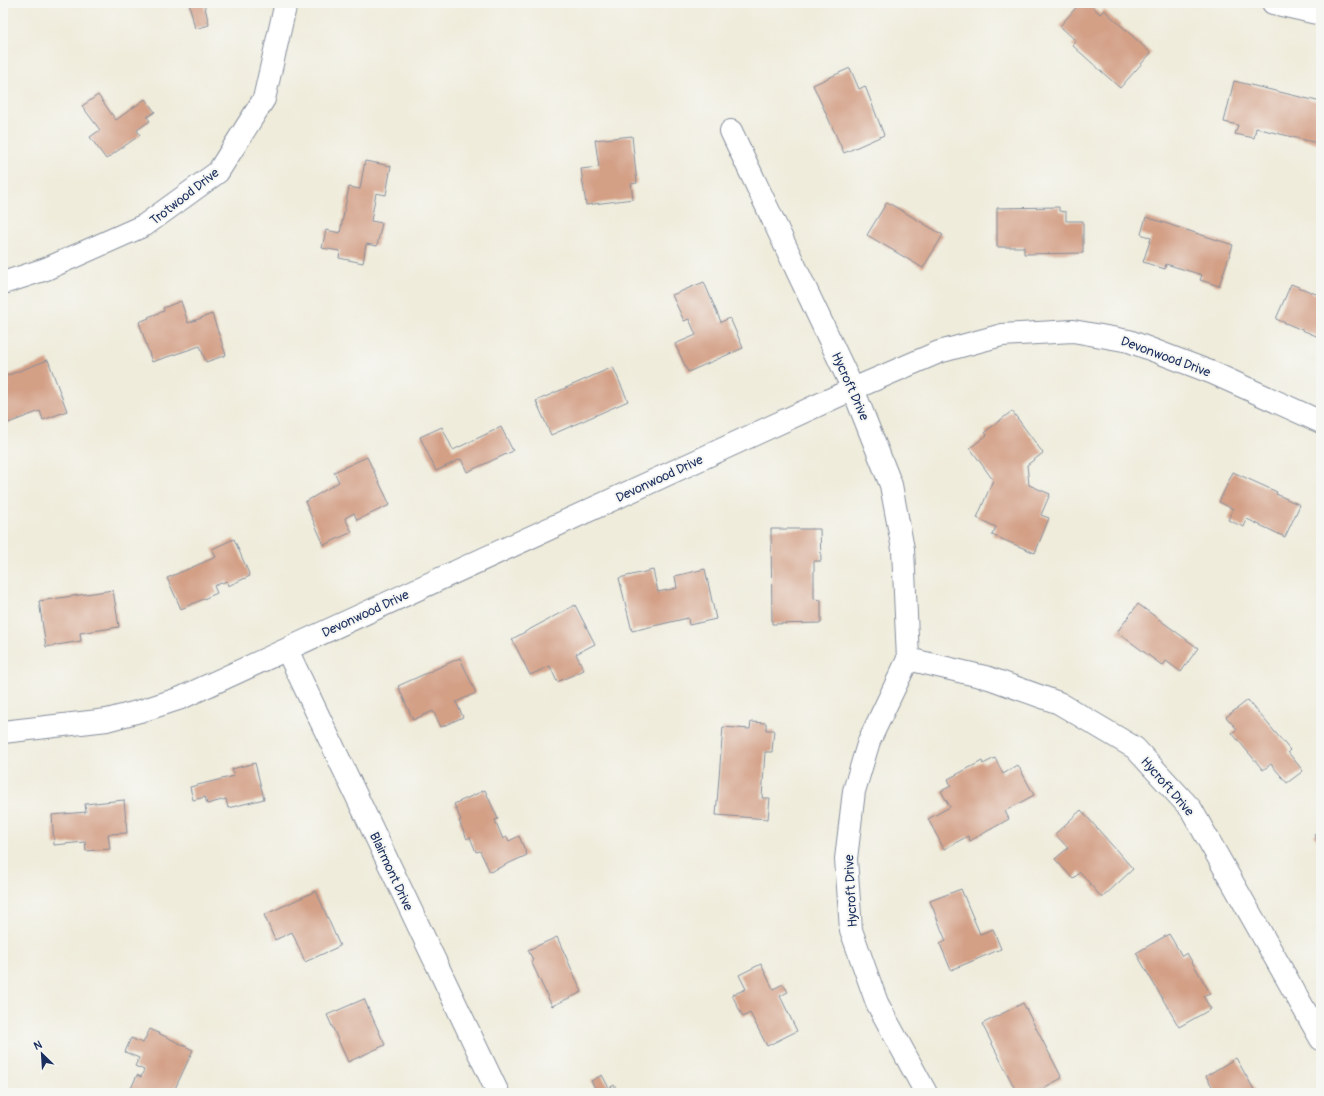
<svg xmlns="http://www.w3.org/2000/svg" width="1324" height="1096" font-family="Pangolin,sans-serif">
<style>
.building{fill:#d39f85}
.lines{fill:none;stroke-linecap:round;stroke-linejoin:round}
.minor-casing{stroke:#858e9c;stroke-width:24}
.minor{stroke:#fff;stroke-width:22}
.labels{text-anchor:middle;stroke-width:4;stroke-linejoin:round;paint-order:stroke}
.street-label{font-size:13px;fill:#1b2f5e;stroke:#f6f6f2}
</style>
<rect width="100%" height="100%" fill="#f6f6f2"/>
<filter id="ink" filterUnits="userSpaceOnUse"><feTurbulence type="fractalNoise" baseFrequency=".025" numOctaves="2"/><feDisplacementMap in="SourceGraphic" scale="8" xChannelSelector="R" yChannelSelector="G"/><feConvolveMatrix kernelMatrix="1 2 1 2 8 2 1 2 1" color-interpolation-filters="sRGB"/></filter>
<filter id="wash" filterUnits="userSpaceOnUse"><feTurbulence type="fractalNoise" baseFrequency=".012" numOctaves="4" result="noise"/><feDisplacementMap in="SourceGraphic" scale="16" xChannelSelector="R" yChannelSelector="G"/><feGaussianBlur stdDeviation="0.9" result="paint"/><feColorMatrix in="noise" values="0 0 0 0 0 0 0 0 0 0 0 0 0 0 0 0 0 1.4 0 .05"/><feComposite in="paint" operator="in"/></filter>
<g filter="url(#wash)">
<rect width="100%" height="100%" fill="#efecdb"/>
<g id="blocks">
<g class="building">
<polygon points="189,3 204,3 209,25 195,29"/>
<polygon points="1080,3 1089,3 1100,14 1104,10 1151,53 1120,88 1072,45 1076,41 1060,26"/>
<polygon points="850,68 859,89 865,86 884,135 844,153 813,85"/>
<polygon points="1234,81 1321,102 1321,144 1256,128 1254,138 1235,134 1238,125 1224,122"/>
<polygon points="98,95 116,120 145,99 155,112 147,117 150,121 137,130 140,135 106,159 90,137 100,130 82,106"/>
<polygon points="632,136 637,183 631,184 633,199 586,205 581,169 599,167 595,140"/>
<polygon points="365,161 391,166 386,195 376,193 371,221 382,223 377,246 366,244 363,263 339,258 340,251 322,248 326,230 340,233 349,187 360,189"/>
<polygon points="887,202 943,235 923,268 867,235"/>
<polygon points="1059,207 1059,211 1066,212 1066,221 1083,221 1083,253 1024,254 1024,247 997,247 997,208"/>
<polygon points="1146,217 1233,245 1219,286 1200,280 1202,275 1166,264 1165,269 1143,262 1151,238 1141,234"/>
<polygon points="704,282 721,322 730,318 743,348 688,372 675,344 696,335 689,319 684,321 672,295"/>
<polygon points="1291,284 1321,296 1321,338 1276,319"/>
<polygon points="181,301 188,323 212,314 226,355 206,362 200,346 152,362 139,322 149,318 148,317 164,311 163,308"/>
<polygon points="48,360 67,411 43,420 40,411 3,425 3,377"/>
<polygon points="613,367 628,401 551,435 536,401"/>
<polygon points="1012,411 1043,453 1027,465 1029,485 1050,494 1041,515 1049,518 1035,553 992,535 996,527 977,518 993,480 970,448 987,435 985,432"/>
<polygon points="442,427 453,450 501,427 513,451 467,472 461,459 436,471 420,437"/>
<polygon points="367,457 390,505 357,520 354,513 345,518 352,532 324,545 305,502 339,482 334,472"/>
<polygon points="1233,472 1277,492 1276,494 1300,505 1285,537 1247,519 1244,527 1228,520 1233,509 1219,502"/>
<polygon points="771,529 820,529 821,561 814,561 814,599 821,600 821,623 772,624"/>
<polygon points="234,539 250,576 228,586 227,581 214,586 217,593 181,609 167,578 216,557 212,549"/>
<polygon points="705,569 716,619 689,625 688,618 632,631 619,578 653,570 658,592 677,588 675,576"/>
<polygon points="113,590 119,627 80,633 81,641 46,647 39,601"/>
<polygon points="1138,604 1198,648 1181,672 1166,661 1163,666 1117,632"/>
<polygon points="575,605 595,644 576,654 584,670 557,682 550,666 530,675 512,639"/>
<polygon points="460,658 476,693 456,702 463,717 441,727 433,711 413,720 398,686"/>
<polygon points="1248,700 1290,750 1288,752 1303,771 1287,783 1271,764 1263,770 1232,733 1237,729 1226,717"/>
<polygon points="751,722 766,723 766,730 774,730 772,752 765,752 762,798 770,798 768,819 716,815 723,727 750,729"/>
<polygon points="995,758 1003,774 1018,765 1034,795 1005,811 1009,819 970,841 968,836 944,849 928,819 950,807 941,791 951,786 948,779 982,761 983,764"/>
<polygon points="255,763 264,799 228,808 226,799 207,804 205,797 193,800 190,787 234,776 232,769"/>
<polygon points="485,790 498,819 495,820 503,839 507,837 509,841 519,836 527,855 490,872 480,851 476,852 470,837 467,839 459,821 461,820 454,804"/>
<polygon points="124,800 127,833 108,834 110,849 86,851 85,842 54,845 52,815 86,812 85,804"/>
<polygon points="1081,810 1133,869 1102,898 1080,872 1073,879 1055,859 1068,848 1055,834"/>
<polygon points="1321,831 1321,847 1314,835"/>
<polygon points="961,889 980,934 993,929 1001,949 951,970 940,944 946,941 930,901"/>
<polygon points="316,891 340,946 305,962 292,932 275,940 264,915"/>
<polygon points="1169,934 1182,956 1187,953 1210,993 1203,996 1211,1009 1179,1027 1136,953"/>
<polygon points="557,937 582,992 552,1006 531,961 533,960 528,950"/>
<polygon points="761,964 773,989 783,984 788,992 780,996 797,1031 767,1046 750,1013 743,1017 732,995 746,989 739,975"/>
<polygon points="364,999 385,1045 348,1062 327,1015"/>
<polygon points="1023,1003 1062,1078 1034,1093 1017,1093 982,1024"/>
<polygon points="150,1029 193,1050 173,1093 129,1093 137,1075 141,1077 144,1070 135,1066 139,1058 125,1052 131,1038 143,1043"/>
<polygon points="1236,1058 1256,1093 1216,1093 1206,1076"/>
<polygon points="602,1075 609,1088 614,1085 619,1093 598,1093 591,1081"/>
</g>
</g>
</g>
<g filter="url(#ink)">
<use href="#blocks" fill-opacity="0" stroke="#858e9c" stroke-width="1"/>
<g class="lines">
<g class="minor-casing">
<g id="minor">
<polyline points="1273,3 1321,14"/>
<polyline points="731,131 853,389 891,485 903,549 908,659"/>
<polyline points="3,283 46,269 145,225 218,172 264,99 285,7 285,3"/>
<polyline points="287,650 498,1093"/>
<polyline points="3,732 107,720 144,710 181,698 853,389 939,352 1002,335 1073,331 1129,341 1213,373 1321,422"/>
<polyline points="926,1093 877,1003 851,930 846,859 854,791 869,741 908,659 989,678 1059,703 1135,748 1191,809 1321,1039"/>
</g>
</g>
<use href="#minor" class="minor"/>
</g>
</g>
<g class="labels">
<g class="street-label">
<text transform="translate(184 196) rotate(-38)" y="5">Trotwood Drive</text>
<text transform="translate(1166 356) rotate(20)" y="5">Devonwood Drive</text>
<text transform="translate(851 386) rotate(66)" y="5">Hycroft Drive</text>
<text transform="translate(659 478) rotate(-25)" y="5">Devonwood Drive</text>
<text transform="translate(365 613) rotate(-25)" y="5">Devonwood Drive</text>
<text transform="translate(1168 786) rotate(49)" y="5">Hycroft Drive</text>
<text transform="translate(392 871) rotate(65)" y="5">Blairmont Drive</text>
<text transform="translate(850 891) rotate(-93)" y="5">Hycroft Drive</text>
</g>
</g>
<rect width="1324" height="1096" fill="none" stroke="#f6f6f2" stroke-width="16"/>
<g transform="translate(42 1054) rotate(335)" stroke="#f6f6f2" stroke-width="3" paint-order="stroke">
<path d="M0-3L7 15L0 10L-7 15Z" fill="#1b2f5e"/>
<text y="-6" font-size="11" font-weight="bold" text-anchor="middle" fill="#1b2f5e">N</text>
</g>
</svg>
